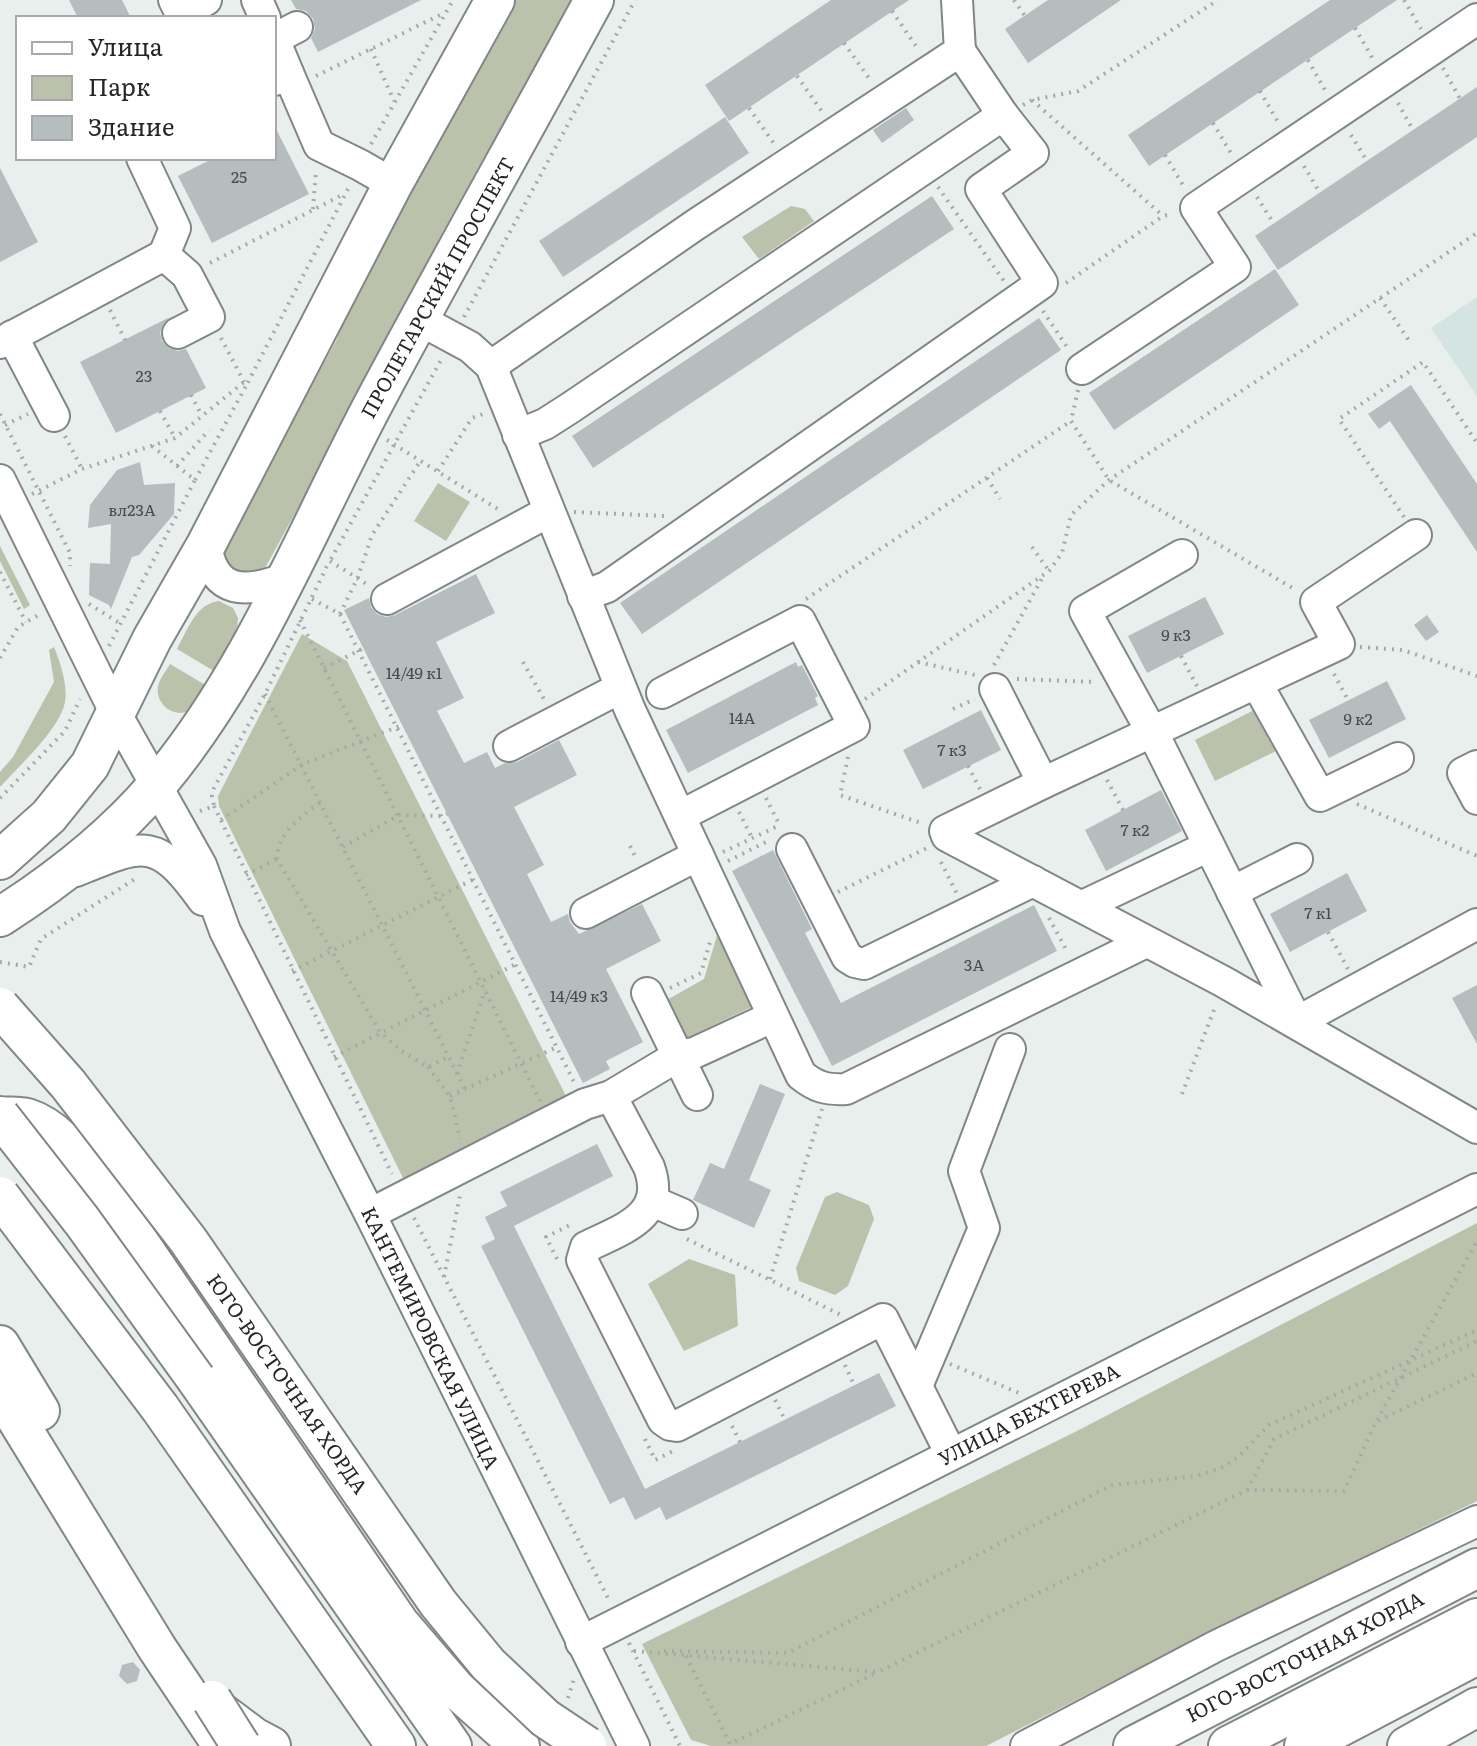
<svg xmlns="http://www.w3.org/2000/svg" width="1477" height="1746" font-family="Literata,serif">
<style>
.built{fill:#d4e4e0}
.green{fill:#bac2ab}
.building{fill:#b6bdbe}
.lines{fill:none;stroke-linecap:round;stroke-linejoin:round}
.minor-casing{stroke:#818785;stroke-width:34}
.major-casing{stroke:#818785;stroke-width:42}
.path{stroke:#a4aaa8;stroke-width:4;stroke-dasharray:2 6;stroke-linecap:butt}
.minor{stroke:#fff;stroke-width:30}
.major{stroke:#fff;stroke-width:38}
.major-bridge-casing{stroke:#818785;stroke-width:42;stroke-linecap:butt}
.major-bridge{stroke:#fff;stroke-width:38}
.labels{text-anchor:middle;stroke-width:6;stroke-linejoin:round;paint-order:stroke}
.number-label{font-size:16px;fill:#484c4c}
.street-label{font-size:20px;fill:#242726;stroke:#fff}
</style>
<rect width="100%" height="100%" fill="#e8efed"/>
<polygon class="built" points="1477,297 1477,396 1431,328"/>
<g class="green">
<polygon points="512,0 576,0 264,570 238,579 219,557 225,544 336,341 369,258"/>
<polygon points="791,206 805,209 814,221 759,259 742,237"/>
<polygon points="438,483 470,502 446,541 414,521"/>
<polygon points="0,546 30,605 24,609 0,561"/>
<path d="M219,601L233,608L238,618L237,630L214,671L177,649C187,631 196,603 219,601Z"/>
<polygon points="302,634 347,661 570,1104 408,1188 219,806 218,796"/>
<path d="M54,647C60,662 68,685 65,702C60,729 18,767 0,787V772L13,757L54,682L49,650Z"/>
<path d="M170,664L207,686C203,693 199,703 193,708C178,721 155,706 158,687C159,679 166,671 170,664Z"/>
<polygon points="1256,709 1276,751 1215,781 1195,740"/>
<polygon points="721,922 758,1004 684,1039 665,1001 704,979"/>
<polygon points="837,1192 869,1205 874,1219 848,1286 835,1295 799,1281 796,1268 825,1197"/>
<polygon points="1477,1223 1477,1501 1201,1636 986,1746 711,1746 691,1740 642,1644 1075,1432"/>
<polygon points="689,1259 735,1275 738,1326 684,1351 648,1284"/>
</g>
<g class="building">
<polygon points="69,0 122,0 131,18 78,18"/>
<polygon points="291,0 421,0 318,52 311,38 315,29 313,19 306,11 296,9"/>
<polygon points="831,0 909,0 729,121 705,85"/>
<polygon points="1048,0 1121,0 1028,63 1005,29"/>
<polygon points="1330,0 1397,0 1149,166 1128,135"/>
<polygon points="1477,87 1477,137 1278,270 1255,236"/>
<polygon points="906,108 914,120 882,143 873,130"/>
<polygon points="725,117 749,153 563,277 539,241"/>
<polygon points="274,125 309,194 212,243 178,176 214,158 274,158"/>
<polygon points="0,168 38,242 0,262"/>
<polygon points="932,196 954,229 593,468 572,436"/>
<polygon points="1275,269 1299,305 1114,430 1089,393"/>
<polygon points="170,317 163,324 160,333 162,341 169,348 178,351 186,349 206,388 116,433 80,362"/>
<polygon points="1039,318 1061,350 642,634 620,603"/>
<polygon points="1411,385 1477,484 1477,552 1390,421 1379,429 1368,414"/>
<polygon points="140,462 144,485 175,483 174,514 139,555 132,557 111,609 109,605 89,595 90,563 110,564 111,524 88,528 90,505 117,470"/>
<polygon points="476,574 495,613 436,642 464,698 437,711 464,763 487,752 495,768 505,763 517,762 559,740 577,775 514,807 544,865 527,874 551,922 568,914 570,922 579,934 642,904 661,941 606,969 643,1042 606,1061 610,1069 583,1083 344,610 369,598 371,607 377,614 386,617 395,615"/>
<polygon points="1205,597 1224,634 1147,673 1128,636"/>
<polygon points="1427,615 1439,632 1426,641 1414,625"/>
<polygon points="796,662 798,667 802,665 818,696 815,698 818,705 688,773 666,730"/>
<polygon points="1387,681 1406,719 1329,758 1309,720"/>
<polygon points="981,710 1001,750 923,789 903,750"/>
<polygon points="1161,790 1182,831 1106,871 1085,830"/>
<polygon points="773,850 812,929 805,933 841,1003 1034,905 1057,951 832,1066 732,871"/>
<polygon points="1347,873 1367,911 1290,952 1270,914"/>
<polygon points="1477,985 1477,1044 1452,998"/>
<polygon points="760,1084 785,1094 749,1180 771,1190 754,1228 693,1200 710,1163 724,1169"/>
<polygon points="597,1144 613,1176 514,1226 645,1489 879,1373 896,1406 666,1520 660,1507 635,1520 624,1497 610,1504 481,1246 495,1239 485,1217 507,1206 500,1192"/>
<polygon points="133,1662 140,1670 137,1681 127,1684 119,1676 122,1665"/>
</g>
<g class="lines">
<g class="minor-casing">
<g id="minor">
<polyline points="174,0 181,14 206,0"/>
<polyline points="257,0 265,18"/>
<polyline points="288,73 274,39 297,27"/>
<polyline points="274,80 288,73 319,145 360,165 393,184"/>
<polyline points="142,158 175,228 164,255"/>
<path d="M420,320L470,347L491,366L630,710L801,1075C816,1087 826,1090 846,1089L1146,942"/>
<polyline points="12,336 54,416"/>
<polyline points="0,343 164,255 187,275 209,317 178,333"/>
<polyline points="491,366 695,225 960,51 957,0"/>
<polyline points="1082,369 1235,267 1196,208 1477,19"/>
<polyline points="518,435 545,424 570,408 1003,115 960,51"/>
<polyline points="0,480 116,714 201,865 225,931 370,1214 634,1746"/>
<polyline points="1416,535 1316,602 1339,644 1043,783 945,831 947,836 1224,982 1477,1128"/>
<path d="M206,545C214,596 247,593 286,578"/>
<polyline points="1182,555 1085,611 1159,745 1297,1022 1477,924"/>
<polyline points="583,596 607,587 1042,283 981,189 1033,153 1003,115"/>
<polyline points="387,599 548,512"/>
<polyline points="1257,684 1320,796 1398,758"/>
<polyline points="995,689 1043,783"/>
<polyline points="662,693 800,621 854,726 680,816"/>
<polyline points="509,746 620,688"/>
<polyline points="1477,766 1463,773 1477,799"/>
<polyline points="792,849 847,957 855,962 864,964 1033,881"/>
<path d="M76,871C144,843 157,836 203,900"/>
<polyline points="1232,892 1297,859"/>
<polyline points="1087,909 1089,903 1209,846"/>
<polyline points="586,913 698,855"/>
<polyline points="647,993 697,1095"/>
<path d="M611,1096L649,1167C667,1217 622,1229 586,1247L582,1260L663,1420L670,1425L677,1426L883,1319L951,1454"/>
<polyline points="652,1201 682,1214"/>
<polyline points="370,1214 585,1104 611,1096 678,1056 694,1053 772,1017"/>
<polyline points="917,1386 984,1228 964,1171 1010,1049"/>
<polyline points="581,1642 1477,1189"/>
<polyline points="1026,1746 1216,1646 1477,1521"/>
</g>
</g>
<g class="major-casing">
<g id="major">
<polyline points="0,860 49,816 90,765 152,639 206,545 393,184 495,0"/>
<path d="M0,917C58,880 112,838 157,785C253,671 307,528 377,397C448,264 522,133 594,0"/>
<path d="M0,1116C8,1117 19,1116 27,1118C56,1127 78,1157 96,1179L400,1624L456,1689L520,1746"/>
<polyline points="0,1345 40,1411"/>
<polyline points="196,1379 452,1746"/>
<polyline points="0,1392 157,1648 222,1745"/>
<polyline points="160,1408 396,1746"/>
<polyline points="218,1710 254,1737 271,1746"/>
<polyline points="1133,1746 1477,1568"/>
<polyline points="1228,1746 1477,1618"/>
<polyline points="1304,1746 1477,1655"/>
<polyline points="1407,1746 1477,1707"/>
</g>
</g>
<g class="path">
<polyline points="1014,0 1025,16"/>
<polyline points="1404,0 1421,29"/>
<polyline points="892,11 918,49"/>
<polyline points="1355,28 1374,61"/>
<polyline points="844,43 871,81"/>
<polyline points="371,49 394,101"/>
<polyline points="1308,60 1326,92"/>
<polyline points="1443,68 1460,99"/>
<polyline points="316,76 444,13"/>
<polyline points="797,76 823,113"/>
<polyline points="1260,91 1279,124"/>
<polyline points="1032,100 1162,215"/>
<polyline points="1398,103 1413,130"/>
<polyline points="1023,105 1032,100 1078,91 1218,0"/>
<polyline points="749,108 775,145"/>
<polyline points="1213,123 1232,155"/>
<polyline points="1351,135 1367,161"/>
<polyline points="371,144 453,0"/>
<polyline points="1165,155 1184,187"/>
<polyline points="1304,166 1320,193"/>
<polyline points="938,187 1004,281"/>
<polyline points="1257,197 1274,224"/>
<polyline points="313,209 316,171"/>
<polyline points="210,263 344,194"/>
<polyline points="1066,283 1163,216 1172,214"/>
<polyline points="1380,298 1410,342"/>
<polyline points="110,310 125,340"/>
<polyline points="1043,311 1069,350"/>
<polyline points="464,317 635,0"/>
<polyline points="221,338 244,382"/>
<polyline points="1078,390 1071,421 1109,480 1296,590"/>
<polyline points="191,395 202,416"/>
<polyline points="160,411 175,438"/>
<polyline points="0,414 70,553 70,566"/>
<polyline points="5,425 28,414"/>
<polyline points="65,436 82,469"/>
<polyline points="387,440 501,511"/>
<polyline points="177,466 209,430"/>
<polyline points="438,471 472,418 486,413"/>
<polyline points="987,478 1000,499"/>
<polyline points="195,480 247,384"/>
<polyline points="32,494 82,469 175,438 244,382 247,384 349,187"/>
<polyline points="574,512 665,516"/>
<polyline points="1404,517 1339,419 1423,362 1477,443"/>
<polyline points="1032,547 1049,571"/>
<polyline points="331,559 441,360"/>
<polyline points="330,561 368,585"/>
<polyline points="0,572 26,622"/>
<polyline points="312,599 340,614 575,1084"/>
<polyline points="806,599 1071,421"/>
<polyline points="89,604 121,624"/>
<polyline points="340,614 358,577 372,535 421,460"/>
<polyline points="300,620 540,1101"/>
<polyline points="109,646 195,480 152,446"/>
<polyline points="1360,647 1403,650 1477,676"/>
<polyline points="1181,656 1197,686"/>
<polyline points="0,658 18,627 40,614"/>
<polyline points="523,662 545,701"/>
<polyline points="918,662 975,675"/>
<polyline points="994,665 1044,575"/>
<polyline points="324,668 364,648"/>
<polyline points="1334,674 1348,700"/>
<polyline points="1017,679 1096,682"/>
<polyline points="265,694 465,1089"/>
<polyline points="865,699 1049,571 1062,553 1071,515 1109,480 1477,233"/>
<polyline points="953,709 975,699"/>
<polyline points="848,757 840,795 924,824"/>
<polyline points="968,766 980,789"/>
<polyline points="1107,780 1123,810"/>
<polyline points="0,798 65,731 80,699"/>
<polyline points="766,798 780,826"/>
<path d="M320,803C300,817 278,832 277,859L380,1032L400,1050L428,1067L448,1057"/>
<polyline points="1357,804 1477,856"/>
<polyline points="214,806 392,1174"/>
<polyline points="200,811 214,806 212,796 214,788 265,694 327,566"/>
<polyline points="739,812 752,838"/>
<polyline points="221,820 301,765 402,725"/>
<polyline points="630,846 636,858"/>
<polyline points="343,847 399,815 443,816 447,814"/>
<polyline points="723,852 780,825"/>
<polyline points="728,861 770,840"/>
<polyline points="941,862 957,894"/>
<polyline points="246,875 277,859"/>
<polyline points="838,892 927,848"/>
<polyline points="1049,918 1068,953"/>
<polyline points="1328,932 1348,969"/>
<polyline points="0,962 29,967 41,939 138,877"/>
<polyline points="292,971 474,879"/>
<polyline points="670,988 701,973 710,942"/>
<polyline points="334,1057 516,964"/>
<polyline points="428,1067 450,1096 460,1139"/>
<polyline points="457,1074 485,990"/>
<polyline points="1182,1094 1215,1007"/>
<polyline points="450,1096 557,1047"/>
<polyline points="414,1218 610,1602"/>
<polyline points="687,1239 841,1315"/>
<polyline points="557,1259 546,1237 574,1223"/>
<polyline points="444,1277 460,1195"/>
<polyline points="770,1279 822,1109"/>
<polyline points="950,1364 1019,1393"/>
<polyline points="845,1365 854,1385"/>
<polyline points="775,1400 785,1420"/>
<polyline points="1377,1420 1477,1241"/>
<polyline points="732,1426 740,1442"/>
<polyline points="645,1439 655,1460 673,1451"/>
<polyline points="1247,1490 1274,1439 1477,1341"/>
<polyline points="629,1643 680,1746"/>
<polyline points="634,1651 878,1672 1247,1490 1344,1491 1376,1422 1477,1373"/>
<polyline points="664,1651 788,1653 1112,1485 1196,1476 1221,1468 1237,1458 1269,1425 1477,1330"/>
<polyline points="686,1656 730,1744 876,1673"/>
<polyline points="568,1698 574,1679"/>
</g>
<use href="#minor" class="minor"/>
<use href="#major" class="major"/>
<g class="major-bridge-casing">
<g id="major-bridge">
<polyline points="0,1007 68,1084 188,1240 438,1603 488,1664 545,1718 587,1746"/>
<polyline points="0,1116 82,1221 196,1379"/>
<polyline points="0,1196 160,1408"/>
<polyline points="212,1700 241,1746"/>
</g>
</g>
<use href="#major-bridge" class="major-bridge"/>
</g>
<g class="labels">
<g class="number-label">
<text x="239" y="183">25</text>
<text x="144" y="382">23</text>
<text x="132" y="516">вл23А</text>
<text x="1176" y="641">9 к3</text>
<text x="414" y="679">14/49 к1</text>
<text x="742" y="724">14А</text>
<text x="1358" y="725">9 к2</text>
<text x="952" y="756">7 к3</text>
<text x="1135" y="836">7 к2</text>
<text x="1318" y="919">7 к1</text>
<text x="974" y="971">3А</text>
<text x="579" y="1002">14/49 к3</text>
</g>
<g class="street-label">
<text transform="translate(438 288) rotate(-61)" y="7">ПРОЛЕТАРСКИЙ ПРОСПЕКТ</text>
<text transform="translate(430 1338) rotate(64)" y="7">КАНТЕМИРОВСКАЯ УЛИЦА</text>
<text transform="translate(287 1384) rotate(55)" y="7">ЮГО-ВОСТОЧНАЯ ХОРДА</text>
<text transform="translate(1029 1415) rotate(-27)" y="7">УЛИЦА БЕХТЕРЕВА</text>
<text transform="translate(1305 1657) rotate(-27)" y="7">ЮГО-ВОСТОЧНАЯ ХОРДА</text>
</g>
</g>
<rect x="16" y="16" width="260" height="144" fill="#ffffff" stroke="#a7a9a8" stroke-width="2"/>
<rect x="32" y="42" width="40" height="12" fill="#ffffff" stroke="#a7a9a8" stroke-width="2"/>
<text x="88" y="56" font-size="24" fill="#242726">Улица</text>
<rect x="32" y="76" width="40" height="24" fill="#bac2ab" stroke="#a7a9a8" stroke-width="2"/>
<text x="88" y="96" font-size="24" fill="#242726">Парк</text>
<rect x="32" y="116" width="40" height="24" fill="#b6bdbe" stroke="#a7a9a8" stroke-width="2"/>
<text x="88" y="136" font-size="24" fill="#242726">Здание</text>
</svg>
